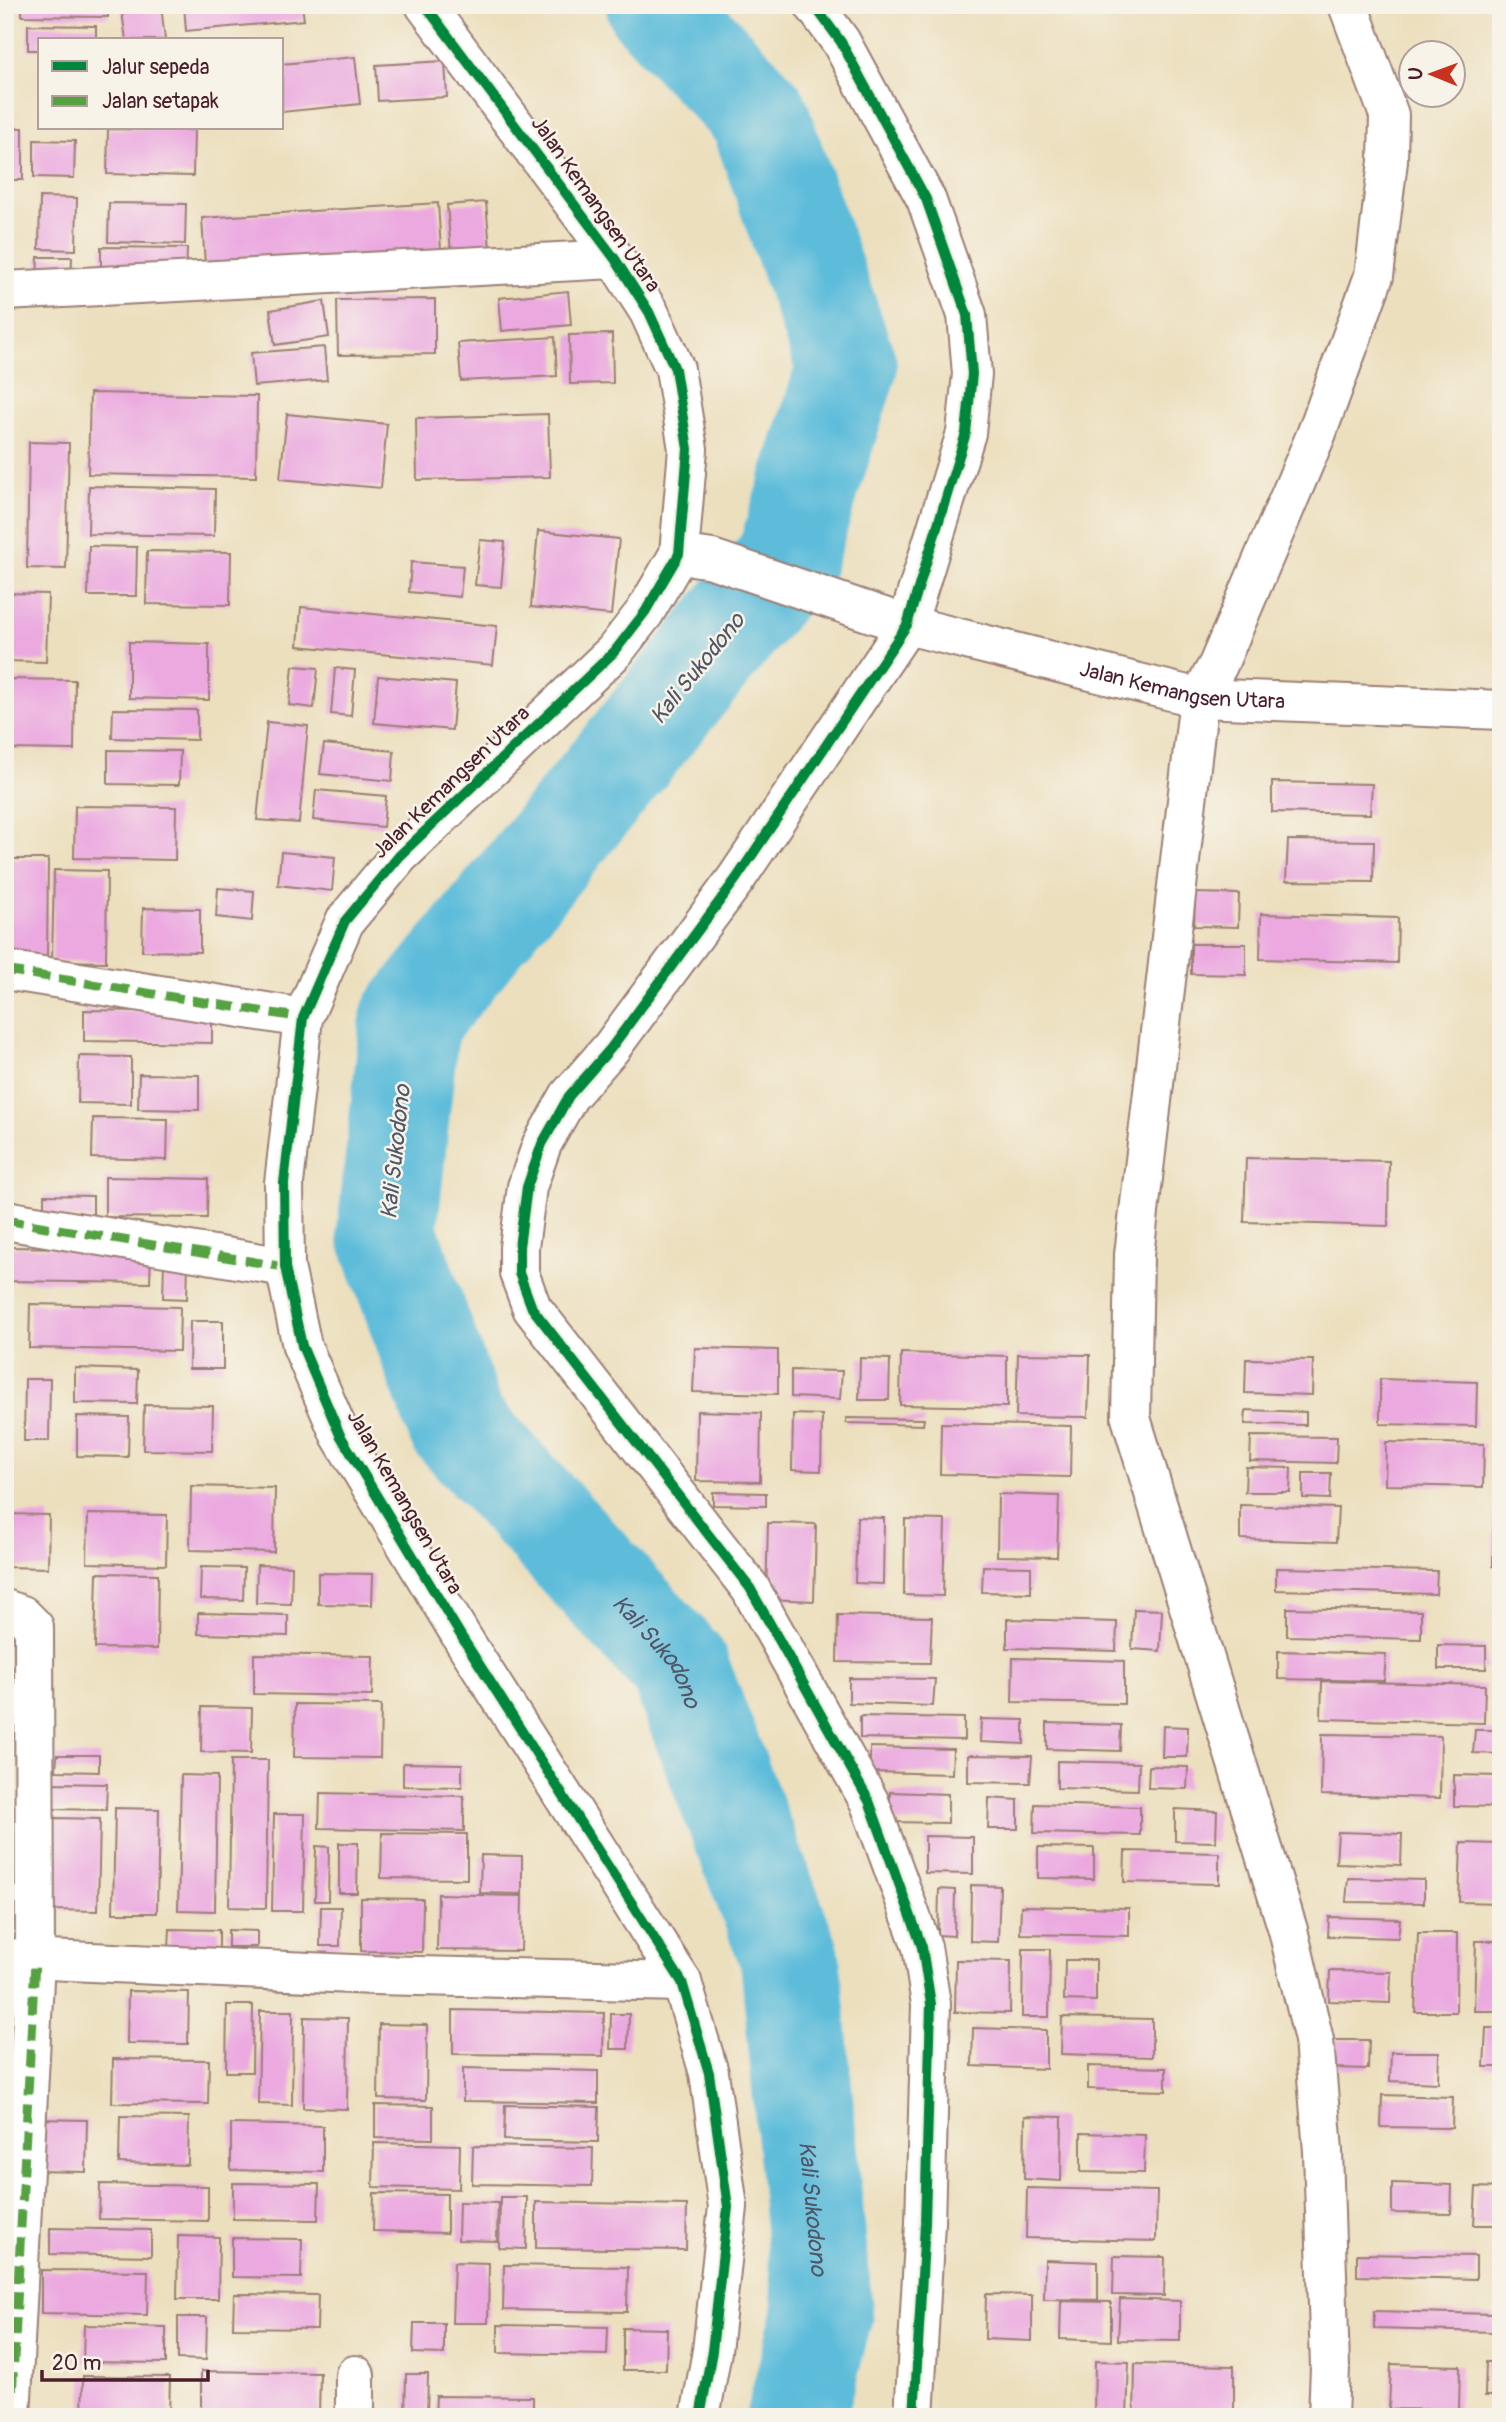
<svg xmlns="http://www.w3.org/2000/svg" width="1506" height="2422" font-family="Pangolin,sans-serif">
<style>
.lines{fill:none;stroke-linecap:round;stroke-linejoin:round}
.river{stroke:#5cbcda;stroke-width:100}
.building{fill:#eba9e0}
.minor-casing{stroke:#9b7f74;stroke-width:42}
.minor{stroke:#fff;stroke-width:38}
.quiet{stroke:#56a243;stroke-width:9;stroke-dasharray:18 9;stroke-linecap:butt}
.cycleway-casing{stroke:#f7f3e8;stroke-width:15}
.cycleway{stroke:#00873e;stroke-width:10}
.labels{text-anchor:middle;stroke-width:5;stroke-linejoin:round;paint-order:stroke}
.street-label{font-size:21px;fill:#4a1f2b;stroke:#f7f3e8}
.water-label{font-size:23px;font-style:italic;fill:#505668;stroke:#f7f3e8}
</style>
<rect width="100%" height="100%" fill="#f7f3e8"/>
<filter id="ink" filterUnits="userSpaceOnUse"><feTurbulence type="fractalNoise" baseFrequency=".0143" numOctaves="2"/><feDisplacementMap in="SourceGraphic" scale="14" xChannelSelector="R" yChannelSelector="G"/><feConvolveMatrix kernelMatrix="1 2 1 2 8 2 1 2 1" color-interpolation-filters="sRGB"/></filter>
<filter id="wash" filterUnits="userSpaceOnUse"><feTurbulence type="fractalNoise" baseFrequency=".00686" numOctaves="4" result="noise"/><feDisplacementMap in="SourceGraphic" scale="28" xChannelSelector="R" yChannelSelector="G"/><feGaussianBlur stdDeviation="1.57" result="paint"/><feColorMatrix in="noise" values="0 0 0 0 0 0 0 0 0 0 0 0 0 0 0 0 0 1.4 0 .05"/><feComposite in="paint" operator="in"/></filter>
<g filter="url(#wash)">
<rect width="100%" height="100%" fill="#ecdfbe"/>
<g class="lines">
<path class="river" id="s1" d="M656,5L759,115L847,367L786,559L410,1020L387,1232L457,1425L678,1665L790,1958L823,2313L796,2417"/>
</g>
<g id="blocks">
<g class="building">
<polygon points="22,5 108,5 108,17 22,16"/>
<polygon points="121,5 161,5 165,40 126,40"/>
<polygon points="184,5 302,5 304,20 186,31"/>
<polygon points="28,25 96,26 96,40 40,40 40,50 28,50"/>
<polygon points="355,57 360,104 282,112 282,64"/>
<polygon points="445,61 447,97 378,101 376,65"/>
<rect x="5" y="128" width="18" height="52"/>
<polygon points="108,129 194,130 193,176 107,174"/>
<polygon points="34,140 75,141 74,178 34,177"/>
<polygon points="40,197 77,198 76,250 39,249"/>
<polygon points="486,202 491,260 452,264 447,205"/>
<polygon points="109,203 186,204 185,244 108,242"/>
<polygon points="438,203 442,266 206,281 202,218"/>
<polygon points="101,247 187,248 186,280 101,278"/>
<polygon points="38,257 72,257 71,282 37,282"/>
<polygon points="568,291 571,325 502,331 499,298"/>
<polygon points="435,299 435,354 338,355 337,300"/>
<polygon points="324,301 329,337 275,345 270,310"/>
<polygon points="612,334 613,383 570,384 569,335"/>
<polygon points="555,337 557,376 461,381 458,343"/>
<polygon points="324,347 327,380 254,386 251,353"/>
<polygon points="90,393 257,396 256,477 88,474"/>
<polygon points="287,414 387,424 381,488 280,479"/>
<polygon points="548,414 550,477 417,480 416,418"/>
<polygon points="29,442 69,443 66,569 27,568"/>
<polygon points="89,486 215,489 214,536 88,534"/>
<polygon points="538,531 619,539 611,615 531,607"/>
<polygon points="480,540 505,542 501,587 475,585"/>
<polygon points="89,546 137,547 136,596 88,596"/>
<polygon points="147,551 231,552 230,605 146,604"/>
<polygon points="411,562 463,566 460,597 409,592"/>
<polygon points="5,593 48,594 46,662 5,661"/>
<polygon points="301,607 497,626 493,665 298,646"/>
<polygon points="129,642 209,644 209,700 129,698"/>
<polygon points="293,666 318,668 314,708 289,705"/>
<polygon points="335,668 355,670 351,716 331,714"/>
<polygon points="378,676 456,683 452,730 374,723"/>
<polygon points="5,679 75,680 74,750 5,749"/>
<polygon points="113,709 197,710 197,740 112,738"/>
<polygon points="267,722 308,726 299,823 257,820"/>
<polygon points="324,744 394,751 392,781 320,774"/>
<polygon points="108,750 180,751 179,785 108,784"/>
<polygon points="1272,782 1372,784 1370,814 1272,812"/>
<polygon points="316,790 386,796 383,827 313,820"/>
<polygon points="75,806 176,807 175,860 74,858"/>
<polygon points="1288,840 1374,841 1373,882 1286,881"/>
<polygon points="281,852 335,857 332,891 278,885"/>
<polygon points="5,859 48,859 47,958 5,958"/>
<polygon points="54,870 107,871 106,962 52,961"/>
<polygon points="218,888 254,891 252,921 216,917"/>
<polygon points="1195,893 1239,894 1238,927 1194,926"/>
<polygon points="143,908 200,909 200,952 142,951"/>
<polygon points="1261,914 1398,918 1397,963 1260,959"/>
<polygon points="1191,944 1246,944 1246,975 1191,974"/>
<polygon points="84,1010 212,1012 212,1043 84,1041"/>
<polygon points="79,1056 131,1057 131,1104 78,1103"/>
<polygon points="139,1074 199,1075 199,1110 138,1109"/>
<polygon points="93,1118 168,1119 167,1160 92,1158"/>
<polygon points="1246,1158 1389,1161 1388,1226 1244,1222"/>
<polygon points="105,1177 208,1179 207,1218 105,1217"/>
<polygon points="44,1195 93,1196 93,1219 44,1218"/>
<polygon points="5,1247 151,1249 150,1283 5,1281"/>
<polygon points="164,1263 188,1264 187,1299 163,1298"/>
<polygon points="30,1304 180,1307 179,1351 29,1348"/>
<polygon points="190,1321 223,1321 223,1369 189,1369"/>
<polygon points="695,1348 778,1350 778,1394 693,1392"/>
<polygon points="901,1353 1007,1356 1007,1407 900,1405"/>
<polygon points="1018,1354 1090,1355 1088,1417 1016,1416"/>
<polygon points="860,1358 890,1359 889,1400 859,1400"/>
<polygon points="1246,1359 1313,1360 1312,1395 1245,1393"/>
<polygon points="75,1368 138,1370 137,1404 75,1403"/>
<polygon points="791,1370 842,1371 840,1399 791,1397"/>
<polygon points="25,1379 50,1379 49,1441 24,1441"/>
<polygon points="1380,1379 1477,1382 1476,1426 1380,1424"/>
<polygon points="144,1405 213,1406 212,1451 143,1450"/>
<polygon points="1246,1410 1306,1412 1306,1425 1245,1424"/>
<polygon points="697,1411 761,1413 760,1482 696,1481"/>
<polygon points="793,1414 822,1415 821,1471 792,1470"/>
<polygon points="77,1416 129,1417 128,1457 77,1456"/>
<polygon points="846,1418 924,1419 923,1425 846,1423"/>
<polygon points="941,1423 1071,1426 1070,1477 940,1474"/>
<polygon points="1251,1436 1337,1437 1336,1463 1250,1461"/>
<polygon points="1386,1442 1484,1444 1483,1487 1385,1485"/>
<polygon points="1246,1467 1291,1468 1290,1492 1245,1492"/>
<polygon points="1303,1473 1331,1473 1330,1499 1303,1498"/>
<polygon points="191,1486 275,1488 274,1552 190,1550"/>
<polygon points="713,1492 766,1493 766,1506 713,1505"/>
<polygon points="998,1494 1059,1496 1057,1557 997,1556"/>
<polygon points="1240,1505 1338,1508 1336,1542 1240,1539"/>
<polygon points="1494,1513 1501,1513 1501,1566 1493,1566"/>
<polygon points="5,1514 49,1515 48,1568 5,1567"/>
<polygon points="88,1514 167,1515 166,1565 87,1563"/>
<polygon points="857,1517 884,1518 883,1584 855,1583"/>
<polygon points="905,1519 945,1520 943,1596 904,1595"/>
<polygon points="768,1523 816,1524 814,1601 766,1599"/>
<polygon points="257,1565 292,1566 291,1604 256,1603"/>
<polygon points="983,1566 1031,1567 1031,1593 982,1592"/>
<polygon points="201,1567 244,1568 243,1600 200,1599"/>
<polygon points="1276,1568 1437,1571 1436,1594 1276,1590"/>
<polygon points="97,1573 158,1574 157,1649 95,1648"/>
<polygon points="318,1573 373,1574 372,1605 318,1604"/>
<polygon points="1287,1608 1421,1611 1421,1639 1287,1636"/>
<polygon points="1134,1609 1162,1610 1160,1651 1132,1649"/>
<polygon points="198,1613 288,1615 288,1636 198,1634"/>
<polygon points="838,1615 932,1617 930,1663 837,1662"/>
<polygon points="1007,1619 1117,1622 1116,1651 1007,1648"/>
<polygon points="1438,1645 1486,1646 1486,1669 1438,1669"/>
<polygon points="1278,1651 1386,1654 1384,1681 1278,1679"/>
<polygon points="254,1654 373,1656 372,1696 254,1694"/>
<polygon points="1013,1658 1124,1661 1124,1704 1012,1702"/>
<polygon points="849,1678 935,1679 933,1706 849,1703"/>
<polygon points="1322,1681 1485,1685 1484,1723 1321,1719"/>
<polygon points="295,1704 381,1705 380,1758 294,1757"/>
<polygon points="202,1707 252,1708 251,1753 201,1752"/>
<polygon points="860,1716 964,1718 964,1740 860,1738"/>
<polygon points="981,1719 1024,1720 1024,1744 980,1742"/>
<polygon points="1047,1723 1121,1725 1120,1751 1047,1749"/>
<polygon points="1163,1726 1188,1727 1187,1757 1162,1757"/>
<polygon points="1475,1730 1501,1730 1501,1754 1473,1753"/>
<polygon points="1322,1734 1441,1736 1440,1798 1321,1795"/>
<polygon points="870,1747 953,1749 952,1774 870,1772"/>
<polygon points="57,1755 99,1755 99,1772 56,1771"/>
<polygon points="968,1755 1032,1756 1030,1783 968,1782"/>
<polygon points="231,1760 268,1760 266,1908 229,1907"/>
<polygon points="1057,1761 1139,1763 1138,1790 1057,1788"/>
<polygon points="403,1763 462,1764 462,1787 403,1786"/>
<polygon points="1149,1766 1188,1767 1187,1789 1148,1788"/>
<polygon points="181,1775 217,1776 215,1911 178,1910"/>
<polygon points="1454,1775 1501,1776 1501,1807 1454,1806"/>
<polygon points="51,1783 107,1784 106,1810 50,1809"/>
<polygon points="890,1792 948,1794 948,1823 890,1822"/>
<polygon points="320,1793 464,1796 464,1831 319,1828"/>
<polygon points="989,1798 1018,1800 1018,1829 988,1829"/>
<polygon points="1035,1804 1140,1807 1140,1835 1034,1833"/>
<polygon points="115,1808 159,1809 157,1913 113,1913"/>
<polygon points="1175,1809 1217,1811 1216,1842 1175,1841"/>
<polygon points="274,1814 305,1814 303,1911 272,1911"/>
<polygon points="54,1818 100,1819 98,1911 52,1910"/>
<polygon points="1338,1832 1402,1834 1401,1865 1336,1863"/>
<polygon points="382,1833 467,1834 467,1879 381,1878"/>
<polygon points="925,1836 973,1837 973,1874 925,1873"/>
<polygon points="339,1843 358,1843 357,1893 339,1893"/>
<polygon points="1461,1843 1501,1844 1501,1903 1459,1902"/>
<polygon points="316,1846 329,1847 328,1901 315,1901"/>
<polygon points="1038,1847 1094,1848 1094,1879 1038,1878"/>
<polygon points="5,1850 17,1850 16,1920 5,1920"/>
<polygon points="1125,1851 1219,1853 1219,1884 1124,1882"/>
<polygon points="481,1855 522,1856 522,1894 480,1893"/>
<polygon points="1348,1878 1424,1880 1424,1903 1346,1902"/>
<polygon points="971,1885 1000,1886 998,1942 970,1941"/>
<polygon points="939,1889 955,1890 954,1936 938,1935"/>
<polygon points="438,1894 522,1896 521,1951 437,1950"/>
<polygon points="361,1898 423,1899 422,1952 361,1951"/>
<polygon points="1021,1906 1129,1908 1129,1936 1020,1934"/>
<polygon points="321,1907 341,1907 340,1946 320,1946"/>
<polygon points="1329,1917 1400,1919 1398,1938 1328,1936"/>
<polygon points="170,1929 219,1930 219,1949 169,1949"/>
<polygon points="228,1930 257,1931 257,1947 228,1947"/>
<polygon points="1418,1933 1457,1933 1456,2012 1415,2012"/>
<polygon points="1476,1941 1501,1941 1501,2011 1474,2011"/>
<polygon points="1023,1949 1050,1949 1049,2017 1022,2017"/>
<polygon points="956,1960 1011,1961 1010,2013 955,2012"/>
<polygon points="1065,1960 1096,1960 1096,2001 1064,2000"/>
<polygon points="1330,1971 1391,1972 1390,2003 1329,2001"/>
<polygon points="128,1991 189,1992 188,2044 127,2043"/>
<polygon points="227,2005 253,2005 252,2072 226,2072"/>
<polygon points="453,2010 604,2013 603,2056 453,2054"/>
<polygon points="260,2011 293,2011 292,2105 258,2104"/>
<polygon points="611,2014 629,2014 628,2049 610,2049"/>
<polygon points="304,2017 348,2018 347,2109 303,2108"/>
<polygon points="1062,2017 1152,2019 1152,2057 1061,2054"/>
<polygon points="379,2024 427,2025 426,2100 378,2099"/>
<polygon points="973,2028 1046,2030 1046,2069 972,2066"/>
<polygon points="1486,2028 1501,2028 1501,2067 1484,2067"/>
<polygon points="1334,2040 1369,2040 1368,2069 1333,2068"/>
<polygon points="1391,2052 1439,2052 1438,2083 1390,2081"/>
<polygon points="113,2059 209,2060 208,2104 112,2103"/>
<polygon points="1088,2066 1166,2068 1166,2091 1088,2089"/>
<polygon points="463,2068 598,2071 598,2103 463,2101"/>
<polygon points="1382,2095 1453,2097 1452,2128 1381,2127"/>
<polygon points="375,2105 433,2106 433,2139 375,2138"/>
<polygon points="505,2105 599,2107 598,2142 504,2140"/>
<polygon points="120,2116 189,2117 188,2165 119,2163"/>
<polygon points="1025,2116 1062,2117 1061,2181 1024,2179"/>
<polygon points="35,2119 87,2120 86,2172 34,2171"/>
<polygon points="231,2124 323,2126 323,2172 231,2170"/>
<polygon points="1081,2133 1145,2135 1144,2173 1081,2172"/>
<polygon points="374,2143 460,2145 459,2189 373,2187"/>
<polygon points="473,2146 593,2148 592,2186 472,2184"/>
<polygon points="233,2183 319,2184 318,2220 233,2219"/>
<polygon points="1392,2183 1452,2185 1451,2214 1392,2213"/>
<polygon points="100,2184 208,2186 208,2221 99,2219"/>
<polygon points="1476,2187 1501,2188 1501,2225 1474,2225"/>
<polygon points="1027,2188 1157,2191 1156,2241 1026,2238"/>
<polygon points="374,2193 447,2194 447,2233 373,2231"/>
<polygon points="500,2197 527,2197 526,2249 499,2248"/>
<polygon points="459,2202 498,2203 497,2241 458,2240"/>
<polygon points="536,2202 687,2205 686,2250 536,2248"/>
<polygon points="50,2228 151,2230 151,2256 50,2254"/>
<polygon points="178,2236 219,2237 218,2299 177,2299"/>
<polygon points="232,2238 302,2239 301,2278 232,2277"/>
<polygon points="1357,2254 1476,2256 1476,2279 1357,2276"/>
<polygon points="1114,2256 1165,2257 1164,2296 1113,2295"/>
<polygon points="1045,2260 1098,2262 1098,2300 1044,2299"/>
<polygon points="454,2262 489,2263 488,2323 452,2323"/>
<polygon points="504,2265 628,2267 627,2312 503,2310"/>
<polygon points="41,2270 148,2271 147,2315 41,2313"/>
<polygon points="234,2294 318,2295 317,2329 233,2328"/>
<polygon points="986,2294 1032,2295 1032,2341 985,2339"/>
<polygon points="1120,2299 1180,2301 1180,2341 1118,2340"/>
<polygon points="1061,2301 1111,2302 1111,2341 1060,2339"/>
<polygon points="1374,2311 1494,2314 1494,2332 1374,2329"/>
<polygon points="178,2317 207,2317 206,2360 178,2359"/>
<polygon points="414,2323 444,2323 444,2354 413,2353"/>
<polygon points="84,2325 166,2327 166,2363 83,2362"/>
<polygon points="498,2325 608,2327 607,2355 498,2353"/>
<polygon points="623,2328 667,2329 666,2370 623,2370"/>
<polygon points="1095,2361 1129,2362 1127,2416 1094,2416"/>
<polygon points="1486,2362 1501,2362 1501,2396 1485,2396"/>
<polygon points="1135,2364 1234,2366 1234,2417 1134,2417"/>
<polygon points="1391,2364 1460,2366 1459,2410 1389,2409"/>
<polygon points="201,2371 320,2373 319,2417 201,2417"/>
<polygon points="406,2374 428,2374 427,2417 405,2417"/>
<polygon points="83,2376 170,2377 169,2417 82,2417"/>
<polygon points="436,2396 533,2397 533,2417 435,2417"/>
</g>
</g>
</g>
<g filter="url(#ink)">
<use href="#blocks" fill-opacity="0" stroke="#9b7f74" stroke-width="2"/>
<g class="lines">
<g class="minor-casing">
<g id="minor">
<polyline points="425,5 615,259 649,312 675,369 688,449 679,554 645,612 614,652 399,856 345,921 303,1018 284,1183 285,1267 302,1346 340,1435 463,1639 682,1982 709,2073 728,2207 712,2351 700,2417"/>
<polyline points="814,5 841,42 926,199 967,315 972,374 966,433 907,625 736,879 611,1048 569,1096 542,1144 527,1187 519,1247 519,1273 532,1308 750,1588 869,1801 922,1947 931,2004 925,2223 914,2417"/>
<polyline points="5,291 615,259"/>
<path id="s2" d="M679,554L712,559L907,625L1199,698L1501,710"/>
<polyline points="5,970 303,1018"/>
<polyline points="5,1220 285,1267"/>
<polyline points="5,1609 22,1615 34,1627 35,1961 11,2417"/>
<polyline points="5,1958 374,1975 682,1982"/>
<polyline points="355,2375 355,2417"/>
<polyline points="1328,2417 1330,2367 1323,2151 1314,2040 1288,1930 1131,1418 1134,1255 1199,698 1218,665 1316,435 1374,276 1388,161 1389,115 1348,5"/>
</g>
</g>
<use href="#minor" class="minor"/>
<g class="quiet">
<polyline points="5,970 303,1018"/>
<polyline points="5,1220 285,1267"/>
<polyline points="11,2417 35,1961"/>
</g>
<g class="cycleway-casing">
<g id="cycleway">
<polyline points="425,5 615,259 649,312 675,369 688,449 679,554 645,612 614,652 399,856 345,921 303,1018 284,1183 285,1267 302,1346 340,1435 463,1639 682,1982 709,2073 728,2207 712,2351 700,2417"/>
<polyline points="814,5 841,42 926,199 967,315 972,374 966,433 907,625 736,879 611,1048 569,1096 542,1144 527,1187 519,1247 519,1273 532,1308 750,1588 869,1801 922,1947 931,2004 925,2223 914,2417"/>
</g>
</g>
<use href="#cycleway" class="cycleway"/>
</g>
</g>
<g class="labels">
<g class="street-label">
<text transform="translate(596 204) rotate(55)" y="7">Jalan Kemangsen Utara</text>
<text dy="7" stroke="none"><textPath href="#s2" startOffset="522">Jalan Kemangsen Utara</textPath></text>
<text transform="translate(451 782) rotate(-44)" y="7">Jalan Kemangsen Utara</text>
<text transform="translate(405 1502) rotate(60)" y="7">Jalan Kemangsen Utara</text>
</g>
<g class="water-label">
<text transform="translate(697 668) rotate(-51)" y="8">Kali Sukodono</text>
<text transform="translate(395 1152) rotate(-84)" y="8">Kali Sukodono</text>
<text dy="8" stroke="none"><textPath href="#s1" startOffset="1936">Kali Sukodono</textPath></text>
<text dy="8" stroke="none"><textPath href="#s1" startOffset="2524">Kali Sukodono</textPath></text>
</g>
</g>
<rect width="1506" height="2422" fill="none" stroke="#f7f3e8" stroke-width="28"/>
<rect x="38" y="38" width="245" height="91" fill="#f7f3e8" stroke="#b29e9c" stroke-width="2"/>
<rect x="52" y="61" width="35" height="10" fill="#00873e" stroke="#b29e9c" stroke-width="2"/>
<text x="102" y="74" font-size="21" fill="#4a1f2b">Jalur sepeda</text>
<rect x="52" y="96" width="35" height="10" fill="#56a243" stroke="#b29e9c" stroke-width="2"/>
<text x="102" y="108" font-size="21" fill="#4a1f2b">Jalan setapak</text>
<g transform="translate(1432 74) rotate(271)"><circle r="33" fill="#f7f3e8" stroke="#b29e9c" stroke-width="2"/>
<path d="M0-5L12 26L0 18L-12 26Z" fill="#c8321e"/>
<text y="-10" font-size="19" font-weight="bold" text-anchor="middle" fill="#4a1f2b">U</text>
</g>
<path d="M42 2370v10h166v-10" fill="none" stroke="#4a1f2b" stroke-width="3.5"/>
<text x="52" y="2370" font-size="21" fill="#4a1f2b" stroke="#f7f3e8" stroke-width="5" paint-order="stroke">20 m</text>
</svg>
